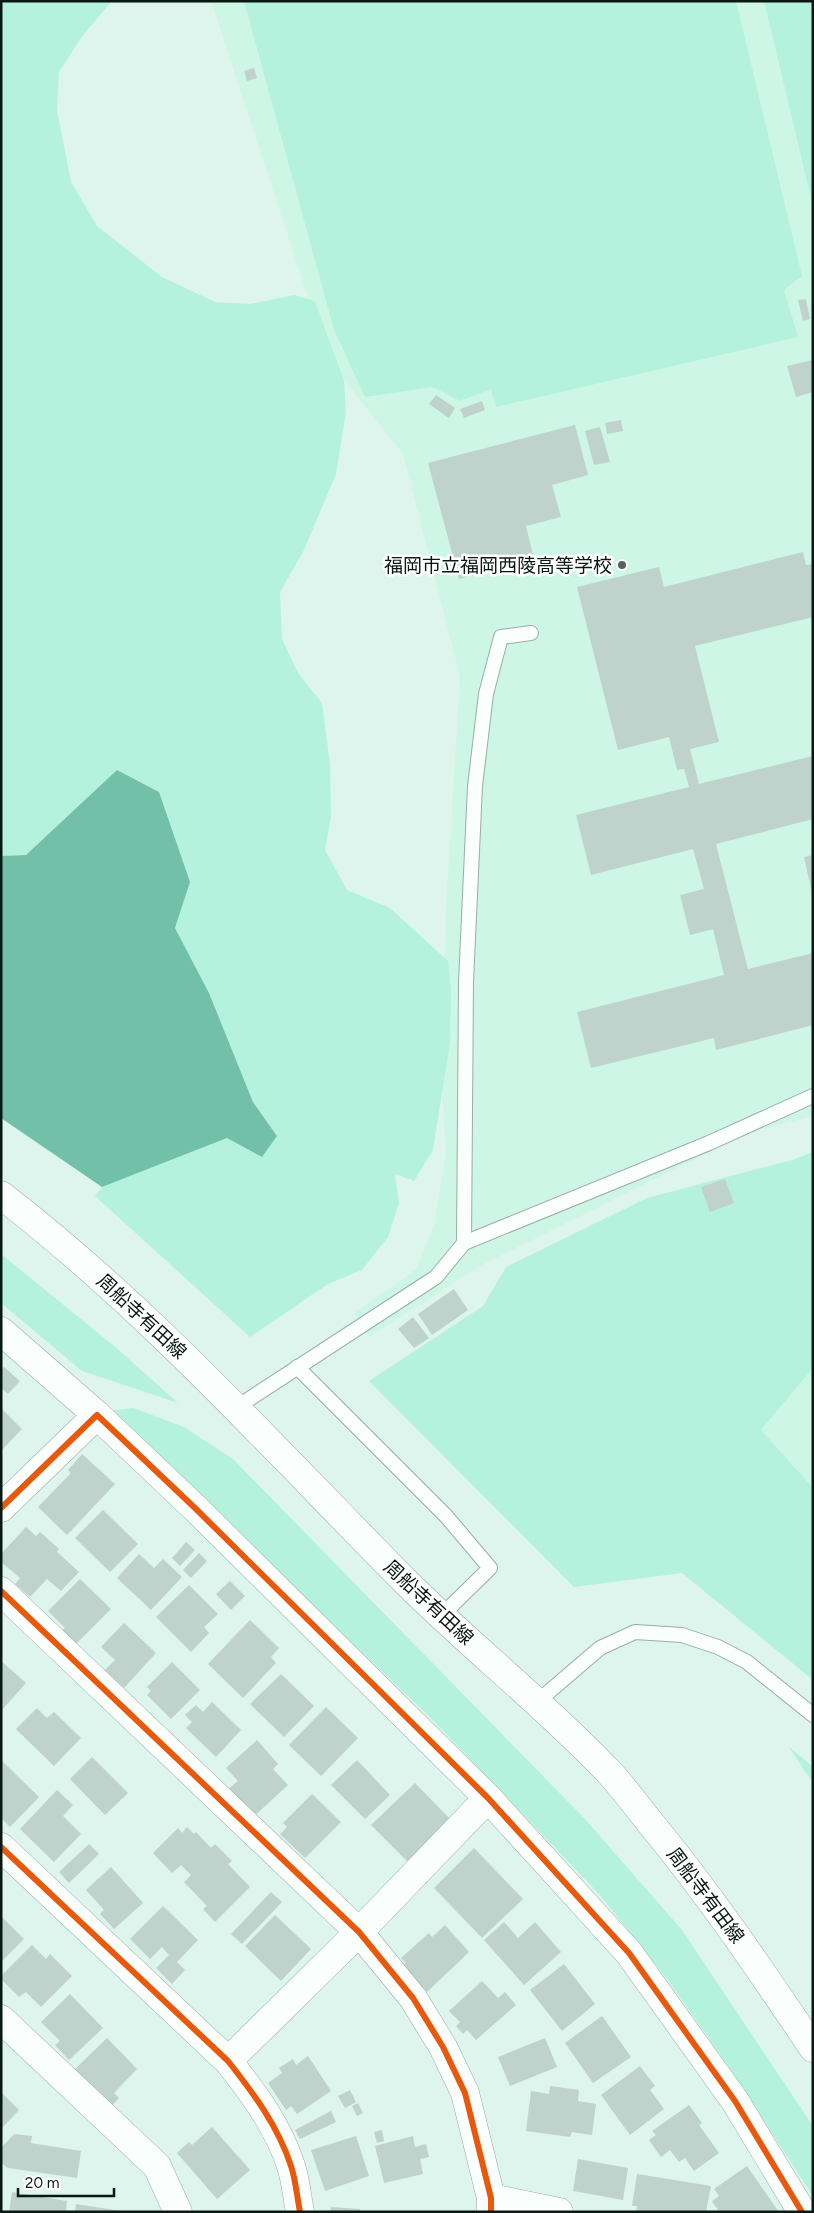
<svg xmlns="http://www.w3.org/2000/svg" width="814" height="2213" font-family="Figtree,'Noto Sans JP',sans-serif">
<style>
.built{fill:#cef6e7}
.green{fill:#b5f2dd}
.water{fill:#73c0a9}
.building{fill:#bfd2cc}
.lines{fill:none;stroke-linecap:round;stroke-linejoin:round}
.lane-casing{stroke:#9aada6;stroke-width:16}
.street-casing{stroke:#9aada6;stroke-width:29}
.secondary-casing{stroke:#9aada6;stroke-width:29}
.lane{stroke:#fafefc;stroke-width:14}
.street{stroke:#fafefc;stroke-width:28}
.secondary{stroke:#fafefc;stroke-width:28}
.cycleway-casing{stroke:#fff;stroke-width:9}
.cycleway{stroke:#e8590c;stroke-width:6}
.poi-dot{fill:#53655f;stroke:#fff;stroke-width:2}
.labels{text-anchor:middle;stroke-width:5;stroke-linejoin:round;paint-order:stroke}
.poi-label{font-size:19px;fill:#081813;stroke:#fff;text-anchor:end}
.street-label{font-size:19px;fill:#081813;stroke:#fff}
</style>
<rect width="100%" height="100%" fill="#ddf5ec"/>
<g class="built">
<polygon points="211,1 813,1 813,1116 745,1134 480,1266 369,1337 355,1313 416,1269 434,1225 446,1153 442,1088 446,907 460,676 403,454 329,361"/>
<polygon points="813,1364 813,1488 761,1430"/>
</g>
<g class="green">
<polygon points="1,1 112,1 83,35 59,72 57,110 71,182 97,226 162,277 215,302 250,304 294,295 315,301 344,381 346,412 336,474 304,550 280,592 282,639 298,673 322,703 330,764 331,817 325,850 347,890 390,908 448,961 451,990 450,1043 433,1150 414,1181 395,1174 399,1203 388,1237 362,1270 328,1284 250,1337 95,1196 102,1187 227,1138 277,1136 253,1102 209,993 175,928 190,882 117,771 26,855 1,856"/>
<polygon points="244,1 736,1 802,276 784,290 798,337 496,407 491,389 460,401 433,387 365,397 334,330"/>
<polygon points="764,1 813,1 813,206"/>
<polygon points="813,1152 813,1368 761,1430 813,1488 813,1680 682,1573 574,1587 369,1381 483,1306 506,1267 647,1198 792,1160"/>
<polygon points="1,1254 114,1346 178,1403 82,1371 1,1303"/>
<polygon points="133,1408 184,1427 233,1459 585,1819 682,1930 813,2126 813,2196 727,2064 668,1980 600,1895 433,1720 109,1411"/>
<polygon points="788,1746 813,1767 813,1783"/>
</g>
<polygon class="water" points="117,770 159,792 190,882 175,928 209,993 253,1102 277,1136 262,1157 227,1138 102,1187 1,1118 1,856 26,855"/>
<g class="building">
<polygon points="254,68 257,78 247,81 244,71"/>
<polygon points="806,299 810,319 803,321 798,300"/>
<polygon points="813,360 813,392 796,397 787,366"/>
<polygon points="436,395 455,408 449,418 429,404"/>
<polygon points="482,401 485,410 464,418 460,409"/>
<polygon points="621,420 623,431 607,434 605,423"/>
<polygon points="575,425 588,475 552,485 561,517 526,526 534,559 459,579 428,463"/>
<polygon points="600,427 610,462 594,465 585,431"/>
<polygon points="803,552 806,565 813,564 813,617 695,646 719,742 690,749 699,784 813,756 813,819 716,844 748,969 813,953 813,1025 716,1050 714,1038 591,1068 577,1012 724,975 713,929 690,935 680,895 704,889 693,849 591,875 576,815 689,787 684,769 677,770 669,737 618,750 577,587 659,567 664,587"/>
<polygon points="813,855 813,893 812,893 804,857"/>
<polygon points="725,1179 734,1203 710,1212 701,1187"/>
<polygon points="454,1289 468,1310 432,1335 418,1314"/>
<polygon points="413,1317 429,1338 414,1348 398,1329"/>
<polygon points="4,1367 20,1381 8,1394 1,1388 1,1370"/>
<polygon points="1,1408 22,1429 1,1451"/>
<polygon points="82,1454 115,1484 67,1535 38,1507 71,1473 68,1470"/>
<polygon points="103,1510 138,1544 110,1572 75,1538"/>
<polygon points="26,1527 36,1536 40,1532 59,1549 57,1552 79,1572 61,1591 47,1579 30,1597 15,1584 20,1578 1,1562 1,1554"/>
<polygon points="186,1542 195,1550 180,1566 172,1558"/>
<polygon points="199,1553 207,1561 191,1578 183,1570"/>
<polygon points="139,1554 154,1568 163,1559 182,1577 151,1610 117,1578"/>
<polygon points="80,1579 111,1609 75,1645 61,1631 65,1628 48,1611"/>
<polygon points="230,1581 245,1596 231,1610 216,1594"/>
<polygon points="189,1585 218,1614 204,1627 209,1633 191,1652 156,1617"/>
<polygon points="250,1620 279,1648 271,1657 276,1663 243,1698 208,1664"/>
<polygon points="124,1623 156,1653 124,1688 105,1670 115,1660 101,1647"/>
<polygon points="1,1661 26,1683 1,1711"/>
<polygon points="172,1662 200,1690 171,1719 147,1695 151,1691 147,1687"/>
<polygon points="281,1674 314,1706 284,1737 250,1704"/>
<polygon points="212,1702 241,1730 216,1757 186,1728 192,1722 185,1715 196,1705 203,1712"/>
<polygon points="326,1707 358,1738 321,1776 289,1745"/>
<polygon points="37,1708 47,1718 54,1712 81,1738 54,1766 16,1729"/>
<polygon points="257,1740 278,1764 273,1769 288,1785 252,1818 227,1790 238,1781 226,1768"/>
<polygon points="92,1757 128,1793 105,1815 70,1779"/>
<polygon points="1,1760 39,1797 10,1827 1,1818"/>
<polygon points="357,1760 390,1795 365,1819 331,1785"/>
<polygon points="415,1783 452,1821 409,1863 371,1825"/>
<polygon points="57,1790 73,1805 63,1816 81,1834 54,1862 20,1829"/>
<polygon points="312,1794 341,1822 305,1858 280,1834 287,1827 283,1823"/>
<polygon points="187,1827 194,1834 196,1832 211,1848 215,1844 232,1861 228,1864 250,1887 215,1922 203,1909 207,1906 184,1882 191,1875 181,1865 172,1873 153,1853 178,1828 182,1833"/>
<polygon points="89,1844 99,1854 69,1883 59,1872"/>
<polygon points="474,1848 523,1899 482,1938 434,1888"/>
<polygon points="111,1867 143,1903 114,1929 100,1914 104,1910 86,1890"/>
<polygon points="271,1892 282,1902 242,1944 231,1934"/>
<polygon points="163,1906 198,1940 177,1962 185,1970 172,1984 156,1968 169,1955 162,1947 150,1959 130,1939"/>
<polygon points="275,1915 311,1949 281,1981 245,1946"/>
<polygon points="1,1916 24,1939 1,1962"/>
<polygon points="504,1922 518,1938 535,1922 561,1952 524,1985 484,1940"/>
<polygon points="445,1925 469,1952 427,1992 423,1987 417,1992 402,1966 406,1963 401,1958 429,1933 432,1937"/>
<polygon points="32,1945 46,1959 50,1954 72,1976 41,2007 26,1992 19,1997 1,1979 1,1976"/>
<polygon points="564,1964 595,2004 562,2031 530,1990"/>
<polygon points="482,1981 498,1998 505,1992 516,2005 476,2040 467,2030 463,2034 456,2026 460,2022 449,2011"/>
<polygon points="70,1994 103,2028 69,2060 55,2045 60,2041 41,2022"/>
<polygon points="602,2016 631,2057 593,2083 565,2043"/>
<polygon points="107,2038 137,2069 114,2093 119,2098 108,2110 71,2073"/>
<polygon points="545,2038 557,2067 510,2086 498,2057"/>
<polygon points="308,2056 331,2091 297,2114 291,2106 286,2110 268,2083 282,2073 279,2068 293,2059 296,2065"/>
<polygon points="640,2066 655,2086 650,2090 664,2109 630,2135 601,2095"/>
<polygon points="550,2086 579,2090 578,2101 596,2104 592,2135 572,2132 570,2137 526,2131 531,2091 549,2094"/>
<polygon points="350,2090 356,2102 345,2108 338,2096"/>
<polygon points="1,2092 19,2110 1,2129"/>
<polygon points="358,2103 363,2113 357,2116 352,2106"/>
<polygon points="689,2105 702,2123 699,2125 719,2153 694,2171 685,2158 679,2162 670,2150 661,2157 649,2140 656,2135 652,2131"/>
<polygon points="331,2111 336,2122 300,2139 295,2130"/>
<polygon points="212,2127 250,2170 217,2199 177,2153 189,2142 192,2145"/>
<polygon points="382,2130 384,2141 377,2143 374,2132"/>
<polygon points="14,2134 32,2136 31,2143 81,2151 77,2178 8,2168 1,2163 1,2148"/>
<polygon points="356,2136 369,2176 325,2191 311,2150"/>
<polygon points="413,2136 415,2147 426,2144 429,2157 420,2159 423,2174 384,2183 375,2146"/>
<polygon points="578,2159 628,2168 623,2200 573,2191"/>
<polygon points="747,2166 779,2212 719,2212 712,2201 719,2196 714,2189"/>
<polygon points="637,2174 711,2186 706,2212 636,2212 637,2206 632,2206"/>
<polygon points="12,2192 67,2201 66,2212 9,2212"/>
<polygon points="76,2204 121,2211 121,2212 75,2212"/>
<polygon points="331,2207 360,2209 360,2212 330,2212"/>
</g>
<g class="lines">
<g class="lane-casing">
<g id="lane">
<polyline points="464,1243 466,982 475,786 486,694 501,637 531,633"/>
<polyline points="297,1367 446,1516 490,1568 442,1615"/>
<polyline points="237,1407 436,1277 464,1243 709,1143 813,1096"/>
<polyline points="537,1702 600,1648 635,1632 682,1635 718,1647 747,1662 813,1715"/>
</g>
</g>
<g class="street-casing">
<g id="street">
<polyline points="1,1331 97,1415"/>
<polyline points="1,1508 97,1415 195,1508 488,1798 629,1953 735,2101 802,2212"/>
<polyline points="1,1591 359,1932 413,1998 443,2047 465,2093 491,2198 491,2212"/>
<path d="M1,1847L228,2061C254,2094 278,2126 291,2166C296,2181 297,2197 300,2212"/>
<polyline points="1,2019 157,2166 178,2212"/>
<polyline points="228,2061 359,1932 488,1798"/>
<polyline points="491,2198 559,2212"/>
</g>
</g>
<g class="secondary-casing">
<path id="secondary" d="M1,1195C149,1309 273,1448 404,1580C470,1646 544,1704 608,1771C624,1788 638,1808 653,1826C711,1897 762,1972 813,2048"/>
</g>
<use href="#lane" class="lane"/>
<use href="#street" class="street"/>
<use href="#secondary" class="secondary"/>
<g class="cycleway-casing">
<g id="cycleway">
<polyline points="1,1508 97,1415 195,1508 488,1798 629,1953 735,2101 802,2212"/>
<polyline points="1,1591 359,1932 413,1998 443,2047 465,2093 491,2198 491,2212"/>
<path d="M1,1847L228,2061C254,2094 278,2126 291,2166C296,2181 297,2197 300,2212"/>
</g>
</g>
<use href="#cycleway" class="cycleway"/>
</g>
<circle class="poi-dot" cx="622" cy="565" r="5"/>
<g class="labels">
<g class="poi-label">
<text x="612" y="572">福岡市立福岡西陵高等学校</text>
</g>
<g class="street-label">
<text transform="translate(142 1316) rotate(43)" y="7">周船寺有田線</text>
<text transform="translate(429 1602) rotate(43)" y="7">周船寺有田線</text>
<text transform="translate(706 1895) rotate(53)" y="7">周船寺有田線</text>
</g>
</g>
<rect width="814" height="2213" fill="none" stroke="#081813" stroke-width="5"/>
<path d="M18 2188v8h96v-8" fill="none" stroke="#081813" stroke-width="2.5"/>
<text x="25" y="2188" font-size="15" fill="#081813" stroke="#ffffff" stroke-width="4" paint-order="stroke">20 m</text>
</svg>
